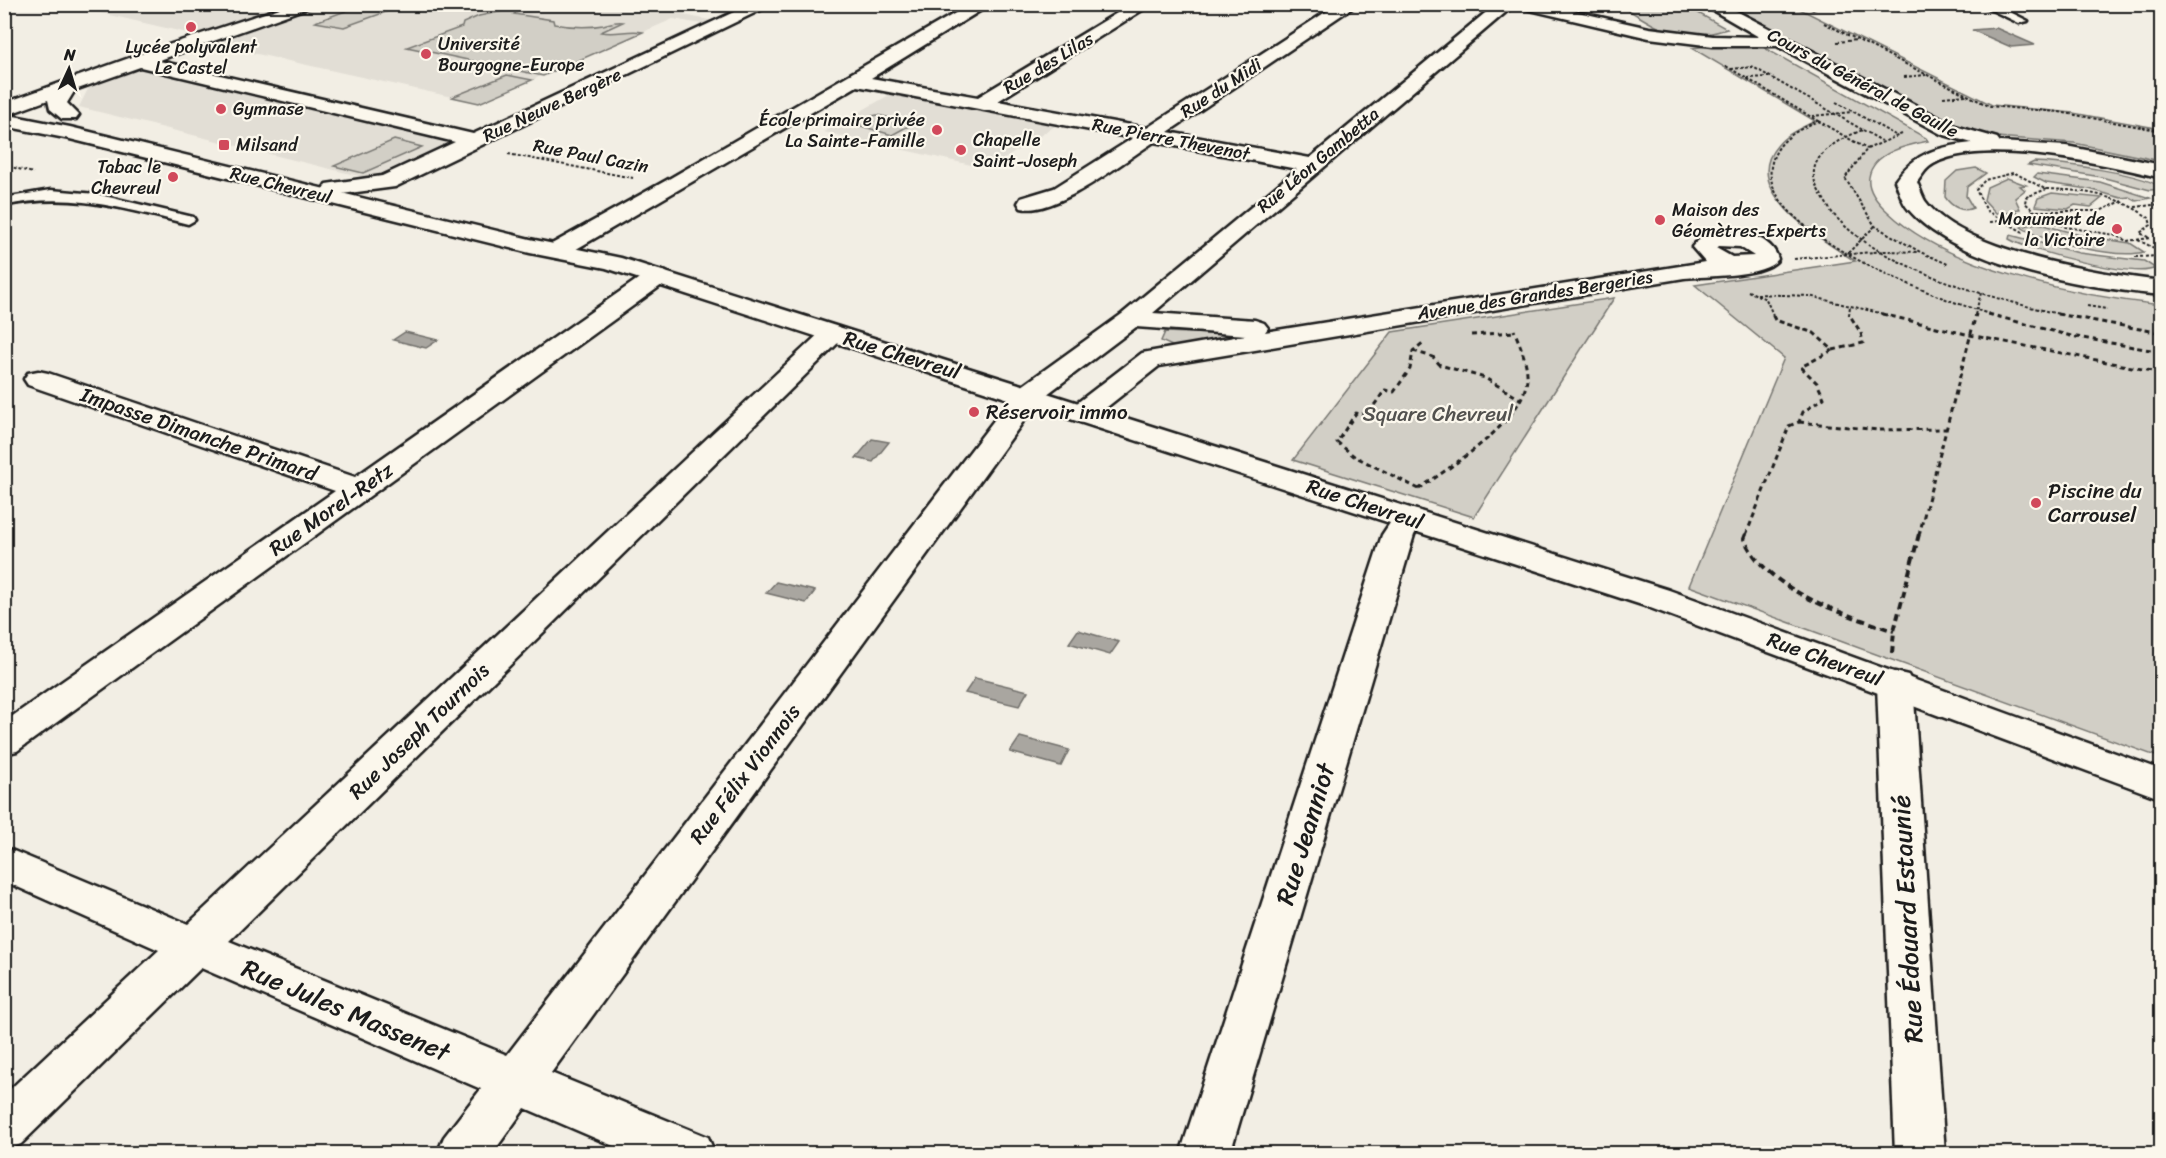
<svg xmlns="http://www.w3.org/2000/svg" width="2166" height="1158" font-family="Sriracha,sans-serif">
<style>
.built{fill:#e2ded5}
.green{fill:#d2cfc6;stroke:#777671;stroke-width:1.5}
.water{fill:#a9a6a0;stroke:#716f6b;stroke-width:1.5}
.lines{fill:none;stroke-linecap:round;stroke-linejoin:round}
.service-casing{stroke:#1c1c1c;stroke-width:5}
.minor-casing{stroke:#1c1c1c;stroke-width:5}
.tertiary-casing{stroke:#1c1c1c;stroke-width:5}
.primary-casing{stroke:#1c1c1c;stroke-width:5}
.path-far2{stroke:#1c1c1c;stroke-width:2;stroke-dasharray:3 2;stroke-linecap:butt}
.path-far1{stroke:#1c1c1c;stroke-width:3;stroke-dasharray:5 4;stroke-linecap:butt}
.path{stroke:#1c1c1c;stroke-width:4;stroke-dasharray:7 4.5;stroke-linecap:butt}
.service{fill:#fbf7ec;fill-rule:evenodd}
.minor{fill:#fbf7ec;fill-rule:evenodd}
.tertiary{fill:#fbf7ec;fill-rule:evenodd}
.primary{fill:#fbf7ec;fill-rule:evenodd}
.poi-dot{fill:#d1495b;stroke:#fbf7ec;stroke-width:2}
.labels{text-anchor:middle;stroke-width:4.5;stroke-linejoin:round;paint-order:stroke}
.far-poi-label{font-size:18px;fill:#1c1c1c;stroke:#fbf7ec;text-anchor:start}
.far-street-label{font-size:18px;fill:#1c1c1c;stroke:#fbf7ec}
.street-label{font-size:21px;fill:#1c1c1c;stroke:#fbf7ec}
.poi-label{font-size:21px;fill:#1c1c1c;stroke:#fbf7ec;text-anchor:start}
.park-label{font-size:21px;fill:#53524f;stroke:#fbf7ec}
.near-street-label{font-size:26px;fill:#1c1c1c;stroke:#fbf7ec}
</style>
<rect width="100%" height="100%" fill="#f2eee4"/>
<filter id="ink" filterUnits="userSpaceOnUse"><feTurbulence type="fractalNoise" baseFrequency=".0167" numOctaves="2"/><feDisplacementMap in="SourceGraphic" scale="12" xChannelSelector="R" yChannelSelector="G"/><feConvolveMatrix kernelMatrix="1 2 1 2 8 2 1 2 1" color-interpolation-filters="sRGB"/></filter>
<g filter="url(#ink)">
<g class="built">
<polygon points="325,4 706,4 683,15 715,21 707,25 673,19 479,103 208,43"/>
<polygon points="4,5 291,5 196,35 88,10 45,6 5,7"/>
<polygon points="143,70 448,142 447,146 386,174 363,177 79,107 89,87 124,72"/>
<polygon points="891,94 1055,126 989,169 824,132"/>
</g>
<g class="green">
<polygon points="365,4 394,9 344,27 315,22"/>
<path d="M1620,5H1684L1727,29C1677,45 1661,29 1620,5Z"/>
<polygon points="1726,5 1792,5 1992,105 2073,113 2161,129 2161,161 2074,143 1971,135"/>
<path d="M513,9L519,10L514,14L553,20L554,24C570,27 587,28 603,25C611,23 615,21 623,22L601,32C617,35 628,29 643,32L543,76L407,47L462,27L463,23L479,16Z"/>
<path d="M1716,45L1761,46L1926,138L1928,141C1908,145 1873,152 1869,177C1867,190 1878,203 1888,212C1949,270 2079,296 2161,305V758L1689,586L1784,358L1695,285L1855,261C1825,242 1738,191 1777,146C1787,133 1802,128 1815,121L1692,48Z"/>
<polygon points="507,75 532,80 479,103 452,97"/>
<polygon points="877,115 914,123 892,135 861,126 863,118"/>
<polygon points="394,140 422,147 363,173 334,166"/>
<path d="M2034,162C2055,162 2152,174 2161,189L2150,190L2101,177L2028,165Z"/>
<path d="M1976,168L1986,173L1967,187L1966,196L1973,208C1962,213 1951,206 1945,197L1946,181L1957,171Z"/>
<polygon points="2037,174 2100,182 2150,198 2136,201 2129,197 2121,198 2089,189 2046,183 2034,177"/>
<polygon points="2007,178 2026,185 2020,186 2025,190 2015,198 2020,209 2013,210 2018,213 1996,213 1984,200 1987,187"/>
<polygon points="2052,193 2102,198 2091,207 2075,205 2068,209 2035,206 2038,198"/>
<path d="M2036,223L2084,236L2130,243L2144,252C2118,259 2043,242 2021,227Z"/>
<path d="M2010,235L2079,253L2144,261L2155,268C2137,279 2029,251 2009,239Z"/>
<polygon points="1614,298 1474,517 1293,460 1392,332"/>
<polygon points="1165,332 1243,335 1174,347 1161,341"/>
</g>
<g class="water">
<polygon points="1996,28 2035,45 2011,47 1972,30"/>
<polygon points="405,332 438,340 426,348 393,340"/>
<polygon points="872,439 889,442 873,462 856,458"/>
<polygon points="776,582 815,591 806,603 766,593"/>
<polygon points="1078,630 1119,642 1110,655 1069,643"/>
<polygon points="975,678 1028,691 1019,706 965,693"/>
<polygon points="1020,737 1069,750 1061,766 1010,752"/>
</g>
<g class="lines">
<g class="service-casing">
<g id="service">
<polygon points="1818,4 1813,8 1808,5 1808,4"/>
<polygon points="1979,4 1994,4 2028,21 2019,23"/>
<path d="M51,190L96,194L193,217L195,220L188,224C125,209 69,191 4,206V198Z"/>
</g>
</g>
<g class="minor-casing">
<g id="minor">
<polygon points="751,4 773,4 395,187 334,195 326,194 323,189 326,184 382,176 455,142 132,65 129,61 138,56 473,134"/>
<path d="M971,4H991L871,78L978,97L1132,4H1152L998,101L1147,128L1338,4H1358L1168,132L1310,158L1496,4H1542L1649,28L1713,36L1759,37L1702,4H1723L1955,126L1997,138L2000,142L2066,146L2162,165V178C2110,165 1973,134 1929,167C1924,171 1921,177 1917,182C1920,188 1922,197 1926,202C1963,252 2103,274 2162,281V295C2089,288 1959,267 1909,210C1902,203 1899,190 1895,181C1915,152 1939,147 1972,143L1941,134L1777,46H1713L1649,38L1513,6L1153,313L1255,320L1264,323L1268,328L1265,332L1705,262L1692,247C1710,222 1771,229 1778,259C1766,277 1706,276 1684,278L1159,366L1093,418L1083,420L1073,418L1069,412L1073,406L1142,353L1246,335L1136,327L1038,401L551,1073L708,1137L715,1154H632L525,1108L492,1154H437L444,1137L481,1089L201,968L21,1144L4,1151V1095L159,950L4,881V847L188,924L824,329L833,326L842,329L846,334L842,339L229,941L507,1055L1018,389L1122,314L1297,169L1154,142C1124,161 1056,216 1021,208L1018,203L1021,198L1054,188L1133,138L857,86L566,255H550L546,250L550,245L667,180ZM1718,246L1740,247L1754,256L1732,257L1716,248Z"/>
<polygon points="657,270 666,272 669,277 666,282 17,751 4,754 4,722 335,491 28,385 24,379 28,373 38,371 48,373 355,477 648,272"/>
<polygon points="1409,509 1420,511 1425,518 1414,535 1230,1154 1180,1154 1382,535 1398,511"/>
<polygon points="1895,672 1908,675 1913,684 1945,1154 1895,1154 1877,684 1882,675"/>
</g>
</g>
<g class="tertiary-casing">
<polygon id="tertiary" points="292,4 318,4 75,90 67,103 79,115 76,119 62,119 50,109 48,100 4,116 4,103 132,57"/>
</g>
<g class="primary-casing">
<polygon id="primary" points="4,114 70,127 530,239 621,258 1669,590 2162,770 2162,799 1645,606 606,268 530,253 70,139 4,126"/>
</g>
<g class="path-far2">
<polyline points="1668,4 1681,12"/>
<polyline points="1824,23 1989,106 2059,112 2162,131"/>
<polyline points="1837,42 1857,40"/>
<path d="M1726,66L1818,121C1797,130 1775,141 1771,167C1761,234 1942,300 1993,315"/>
<path d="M1751,66L1863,130C1836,140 1799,159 1820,193C1825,200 1829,210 1835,216C1883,270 1995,299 2063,315"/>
<polyline points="1731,69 1753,67"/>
<polyline points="1904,77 1926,75"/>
<polyline points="1747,78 1769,77"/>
<polyline points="1943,97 1966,95"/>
<polyline points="1836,102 1895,135"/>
<polyline points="1812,116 1852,112"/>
<polyline points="1818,121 1867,149"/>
<polyline points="1863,130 1882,141"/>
<polyline points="1902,134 1867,149 1845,178 1875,226 1920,252 1948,264"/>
<polyline points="508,154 633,178"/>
<polyline points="4,165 33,173"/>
<polyline points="2013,173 1985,180 1976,190 1987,211 2023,232"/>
<polyline points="2015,173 2045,189"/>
<path d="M2047,189C2084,190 2118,195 2149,218L2151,225L2140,233L2150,238L2127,241L2114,235L2066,227L2044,219L2025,203L2026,197Z"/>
<polyline points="2135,207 2162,204"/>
<polyline points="2032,211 2100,211 2122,201"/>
<polyline points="1990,222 2039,217"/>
<polyline points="2138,240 2162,252"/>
<polyline points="1848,253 1875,226"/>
<polyline points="2135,257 2162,256"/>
<polyline points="1794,259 1885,251 1918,252"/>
<polyline points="1748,291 1766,299 1773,315"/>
<polyline points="1757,294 1809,296 1888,315"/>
<polyline points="2087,306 2107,309"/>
<polyline points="1849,315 1850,306"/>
<polyline points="1975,315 1981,293"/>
</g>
<g class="path-far1">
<polyline points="1882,314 1970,335 2162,373"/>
<polyline points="1988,314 2071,336 2162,352"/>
<polyline points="2057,314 2162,333"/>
<polyline points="1471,335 1515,332"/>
<polyline points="1833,350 1863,343 1861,333 1849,314"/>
<polyline points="1413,351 1433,357 1440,365 1485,378 1520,399"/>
<polyline points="1799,422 1879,430 1946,429"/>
<polyline points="1419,489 1354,456 1337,442 1356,413 1367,415 1385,390 1394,392 1410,369 1413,351 1425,341"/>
<path d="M1419,489C1452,465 1523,423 1527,379C1528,363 1520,345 1514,330"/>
<polyline points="1746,535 1789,426 1799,422 1803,412 1824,398 1817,383 1801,367 1833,350 1814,333 1775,320 1772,314"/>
<polyline points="1919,535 1976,314"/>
</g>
<g class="path">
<path d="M1746,534L1744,539C1771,594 1840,612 1894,631"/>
<polyline points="1892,653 1894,631 1919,534"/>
</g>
<use href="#service" class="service"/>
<use href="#minor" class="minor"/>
<use href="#tertiary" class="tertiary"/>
<use href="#primary" class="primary"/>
</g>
</g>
<g class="poi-dot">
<circle cx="191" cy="27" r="6"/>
<circle cx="426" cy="54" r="6"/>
<circle cx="221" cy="109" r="6"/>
<circle cx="937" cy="130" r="6"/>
<rect x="218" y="139" width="12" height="12" rx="3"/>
<circle cx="961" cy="150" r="6"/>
<circle cx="173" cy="177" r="6"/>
<circle cx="1660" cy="220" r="6"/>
<circle cx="2117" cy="229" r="6"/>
<circle cx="974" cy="412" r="6"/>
<circle cx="2036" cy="503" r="6"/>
</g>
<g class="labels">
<g class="far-poi-label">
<text x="438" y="50">Université<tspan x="438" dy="21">Bourgogne-Europe</tspan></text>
<text x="191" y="53" text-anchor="middle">Lycée polyvalent<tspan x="191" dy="21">Le Castel</tspan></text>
<text x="233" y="115">Gymnase</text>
<text x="925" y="126" text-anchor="end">École primaire privée<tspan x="925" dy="21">La Sainte-Famille</tspan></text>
<text x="973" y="146">Chapelle<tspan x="973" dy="21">Saint-Joseph</tspan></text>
<text x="236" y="151">Milsand</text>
<text x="161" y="173" text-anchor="end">Tabac le<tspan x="161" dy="21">Chevreul</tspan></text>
<text x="1672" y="216">Maison des<tspan x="1672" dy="21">Géomètres-Experts</tspan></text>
<text x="2105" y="225" text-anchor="end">Monument de<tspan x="2105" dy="21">la Victoire</tspan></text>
</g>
<g class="far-street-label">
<text transform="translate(1048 63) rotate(-31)" y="6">Rue des Lilas</text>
<text transform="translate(1863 83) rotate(28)" y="6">Cours du Général de Gaulle</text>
<text transform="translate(1221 88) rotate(-33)" y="6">Rue du Midi</text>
<text transform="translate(552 105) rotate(-25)" y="6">Rue Neuve Bergère</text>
<text transform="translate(1171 139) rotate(11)" y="6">Rue Pierre Thevenot</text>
<text transform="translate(591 156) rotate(11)" y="6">Rue Paul Cazin</text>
<text transform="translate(1318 160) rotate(-40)" y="6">Rue Léon Gambetta</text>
<text transform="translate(281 185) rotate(14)" y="6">Rue Chevreul</text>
<text transform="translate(1535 295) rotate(-9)" y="6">Avenue des Grandes Bergeries</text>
</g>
<g class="street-label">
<text transform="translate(902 355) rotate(17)" y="7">Rue Chevreul</text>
<text transform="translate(199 434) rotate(19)" y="7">Impasse Dimanche Primard</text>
<text transform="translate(1365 504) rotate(18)" y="7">Rue Chevreul</text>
<text transform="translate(331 509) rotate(-35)" y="7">Rue Morel-Retz</text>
<text transform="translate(1825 659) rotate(20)" y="7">Rue Chevreul</text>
<text transform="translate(419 731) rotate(-44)" y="7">Rue Joseph Tournois</text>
<text transform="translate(745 774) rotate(-53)" y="7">Rue Félix Vionnois</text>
</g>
<g class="poi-label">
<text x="986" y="419">Réservoir immo</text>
<text x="2048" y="498">Piscine du<tspan x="2048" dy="24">Carrousel</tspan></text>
</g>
<g class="park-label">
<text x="1438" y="421">Square Chevreul</text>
</g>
<g class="near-street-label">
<text transform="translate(1305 834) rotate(-73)" y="9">Rue Jeanniot</text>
<text transform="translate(1907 919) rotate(-93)" y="9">Rue Édouard Estaunié</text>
<text transform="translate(346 1010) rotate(23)" y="9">Rue Jules Massenet</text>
</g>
</g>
<rect width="2166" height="1158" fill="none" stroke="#fbf7ec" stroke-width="24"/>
<rect x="12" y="12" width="2142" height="1134" fill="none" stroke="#1c1c1c" stroke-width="2" filter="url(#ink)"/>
<g transform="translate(69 69) rotate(4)" stroke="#fbf7ec" stroke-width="4.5" paint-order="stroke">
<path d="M0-4.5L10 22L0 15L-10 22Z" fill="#1c1c1c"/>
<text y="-9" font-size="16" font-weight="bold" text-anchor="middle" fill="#1c1c1c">N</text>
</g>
</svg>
